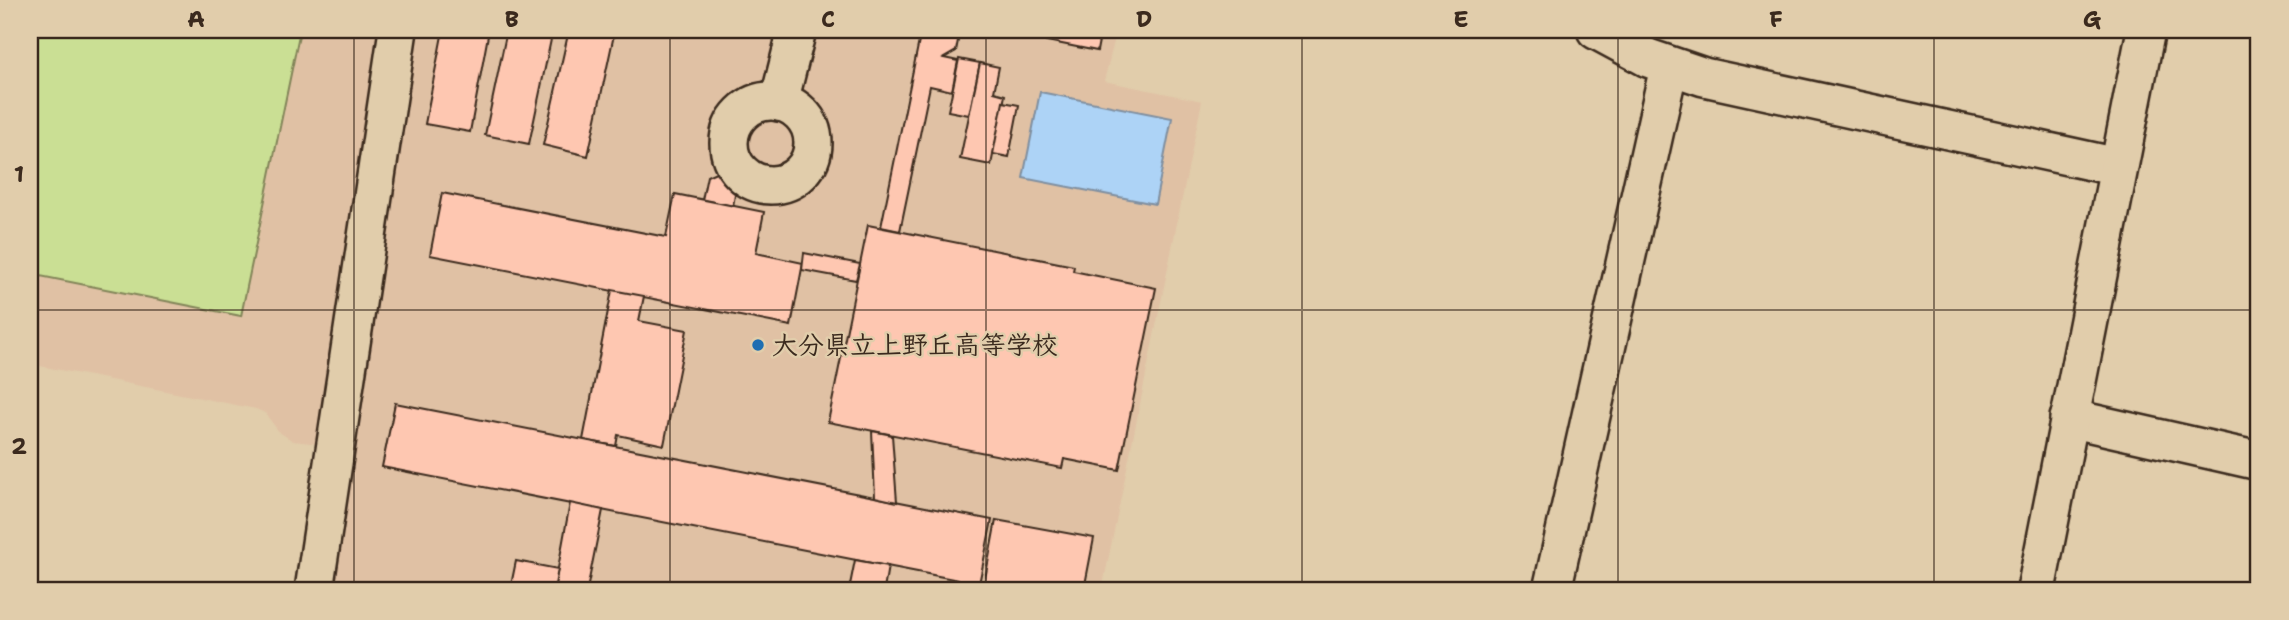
<svg xmlns="http://www.w3.org/2000/svg" width="2289" height="620" font-family="'Shantell Sans','Klee One',sans-serif">
<style>
.built{fill:#e0c1a4}
.green{fill:#cadf94;stroke:#828459;stroke-width:2}
.water{fill:#add3f6;stroke:#7f8fa0;stroke-width:2}
.building{fill:#fec7b1;stroke:#3b2a1e;stroke-width:2}
.lines{fill:none;stroke-linecap:round;stroke-linejoin:round}
.minor-casing{stroke:#3b2a1e;stroke-width:42}
.minor{stroke:#e1cdab;stroke-width:37}
.grid{fill:none;stroke:#3b2a1e;stroke-width:2;stroke-opacity:0.55}
.poi-dot{fill:#1f6fb2;stroke:#e1cdab;stroke-width:2.5}
.labels{text-anchor:middle;stroke-width:5;stroke-linejoin:round;paint-order:stroke}
.poi-label{font-size:26px;font-weight:bold;fill:#3b2a1e;stroke:#e1cdab;text-anchor:start}
.neatline{fill:none;stroke:#3b2a1e;stroke-width:2.5}
.grid-label{font-size:23px;text-anchor:middle;font-weight:bold;fill:#3b2a1e}
</style>
<rect width="100%" height="100%" fill="#e1cdab"/>
<filter id="ink" filterUnits="userSpaceOnUse"><feTurbulence type="fractalNoise" baseFrequency=".0143" numOctaves="2"/><feDisplacementMap in="SourceGraphic" scale="14" xChannelSelector="R" yChannelSelector="G"/><feConvolveMatrix kernelMatrix="1 2 1 2 8 2 1 2 1" color-interpolation-filters="sRGB"/></filter>
<g filter="url(#ink)">
<g class="built">
<polygon points="30,30 384,30 319,444 293,441 279,432 265,413 256,409 30,364"/>
<polygon points="410,30 804,30 822,35 824,30 1117,30 1104,81 1202,101 1102,590 327,590"/>
</g>
<polygon class="green" points="30,30 300,30 241,316 30,274"/>
<polygon class="water" points="1040,92 1172,118 1155,204 1023,178"/>
<g class="building">
<polygon points="443,30 489,30 470,132 425,124"/>
<polygon points="507,30 553,30 529,144 485,135"/>
<polygon points="569,30 615,30 588,156 543,145"/>
<polygon points="934,30 960,30 956,51 944,58 958,61 952,91 930,86 900,231 881,227 920,36 933,39"/>
<polygon points="992,30 1101,30 1097,51"/>
<polygon points="959,59 980,63 969,115 948,111"/>
<polygon points="980,63 999,67 994,92 1005,95 991,165 960,159"/>
<polygon points="1003,102 1019,105 1009,157 993,154"/>
<polygon points="725,168 737,184 733,206 702,200 707,176"/>
<polygon points="442,193 666,237 675,194 764,212 756,253 803,263 791,326 430,255"/>
<polygon points="868,225 1074,266 1073,271 1156,288 1119,470 1064,459 1062,468 828,422"/>
<polygon points="804,253 860,264 856,280 802,270"/>
<polygon points="612,290 644,296 639,321 687,330 664,445 618,435 616,446 583,440"/>
<polygon points="395,403 992,520 979,584 382,467"/>
<polygon points="872,431 892,435 897,502 875,497"/>
<polygon points="570,503 603,510 587,590 554,590"/>
<polygon points="996,520 1094,538 1084,590 983,590"/>
<polygon points="855,560 888,566 884,590 849,590"/>
<polygon points="516,561 558,569 554,590 510,590"/>
</g>
<g class="lines">
<g class="minor-casing">
<g id="minor">
<polyline points="1596,30 1648,58 1704,77 2118,167"/>
<circle cx="771" cy="143" r="42"/>
<polyline points="779,102 797,30"/>
<polyline points="2069,418 2259,461"/>
<polyline points="314,590 398,30"/>
<polyline points="1552,590 1669,67"/>
<polyline points="2036,590 2146,30"/>
</g>
</g>
<use href="#minor" class="minor"/>
</g>
</g>
<path class="grid" d="M354,30V590M670,30V590M986,30V590M1302,30V590M1618,30V590M1934,30V590M30,310H2259"/>
<circle class="poi-dot" cx="758" cy="345" r="7"/>
<g class="labels">
<g class="poi-label">
<text x="772" y="354">大分県立上野丘高等学校</text>
</g>
</g>
<rect width="2289" height="620" fill="none" stroke="#e1cdab" stroke-width="77"/>
<rect x="38" y="38" width="2212" height="544" class="neatline"/>
<g class="grid-label">
<text x="196" y="27">A</text>
<text x="512" y="27">B</text>
<text x="828" y="27">C</text>
<text x="1144" y="27">D</text>
<text x="1461" y="27">E</text>
<text x="1776" y="27">F</text>
<text x="2092" y="27">G</text>
<text x="19" y="182">1</text>
<text x="19" y="454">2</text>
</g>
</svg>
